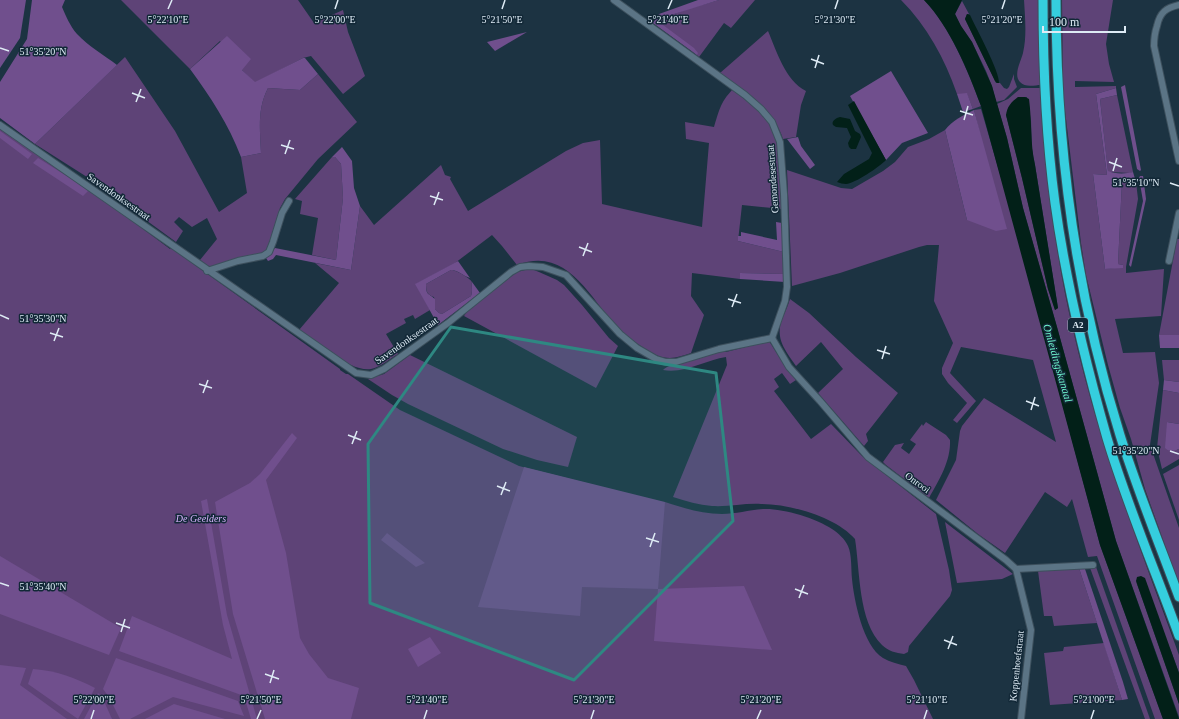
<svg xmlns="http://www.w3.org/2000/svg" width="1179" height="719" font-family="Georgia,serif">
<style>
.green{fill:#5e4377;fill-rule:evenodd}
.forest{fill:#704f8d}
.water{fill:#022018}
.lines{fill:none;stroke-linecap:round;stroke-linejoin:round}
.minor-casing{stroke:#3d505d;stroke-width:8}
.highway-casing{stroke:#3d505d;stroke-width:11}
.minor{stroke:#5b7485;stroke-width:6}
.highway{stroke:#35cede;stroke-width:9}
.marked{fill:#2e8882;fill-opacity:0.2;stroke:#2e8882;stroke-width:3;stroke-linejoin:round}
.ticks{fill:none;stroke:#deebf5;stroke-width:1.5}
.labels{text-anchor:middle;stroke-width:3;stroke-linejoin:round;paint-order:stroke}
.shield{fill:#122837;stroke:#a1b0bc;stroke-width:1}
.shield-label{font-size:9px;font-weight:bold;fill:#deebf5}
.street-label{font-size:10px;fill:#deebf5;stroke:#122837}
.park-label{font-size:10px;font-style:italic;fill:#d8b3fb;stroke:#122837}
.water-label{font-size:11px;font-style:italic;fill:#6df4cd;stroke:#122837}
.ticks-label{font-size:10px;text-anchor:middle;fill:#deebf5;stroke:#122837;stroke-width:3;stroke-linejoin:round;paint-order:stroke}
</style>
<rect width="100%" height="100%" fill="#1c3342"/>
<g class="green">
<polygon points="121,0 298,0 314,23 343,10 348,32 365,76 343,94 311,56 303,58 255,83 242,70 220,41 190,69"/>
<path d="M719,0H755L731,28L724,23L699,57L660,23C667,13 706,4 719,0Z"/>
<path d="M901,0H924C950,27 968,71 981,106L973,109L967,94H957C945,59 927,26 901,0Z"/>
<path d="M1024,0H1039L1041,85C1035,85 1025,88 1020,82C1013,75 1021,61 1023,53C1027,36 1025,17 1024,0Z"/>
<polygon points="1062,0 1113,0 1106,44 1109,64 1114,82 1075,81 1075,87 1116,86 1116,88 1096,94 1107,175 1093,174 1105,269 1123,267 1123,265 1118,264 1122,181 1136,182 1138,199 1126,267 1126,273 1164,269 1161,316 1115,319 1123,353 1155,352 1159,383 1150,445 1179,528 1179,585 1145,489 1131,439 1120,408 1108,365 1086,275 1081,243 1063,94"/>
<polygon points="962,1 969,14 967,14 965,19 996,83 1000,83 1004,88 1007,89 1009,87 1014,74 1014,79 1017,87 1004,100 996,102 992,86 986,71 972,42 961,26 955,14"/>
<path d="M768,31C777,52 785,80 806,91L801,105L796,137L783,139C773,108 745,91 720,73Z"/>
<path d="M125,57L175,131L219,212L247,193L241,157L261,153C260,130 257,109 268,88L300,90L318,74L357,122L318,159L285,199L280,208L267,250L262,254L231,260L210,267L200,260L217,239L207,218L192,227L179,217L174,222L183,231L176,242L87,177L35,144Z"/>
<path d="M1021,88H1040C1046,169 1054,251 1073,330C1098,441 1140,548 1179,655V673L1171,651L1136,581L1179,704V717L1116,541L1057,327L1023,208L1007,138L997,104L1008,99ZM1021,97H1027L1031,121L1032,149L1035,165L1058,308L1055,310L1048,289L1022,178L1006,115Z"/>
<path d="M732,90C748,101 765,114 774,131C782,148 781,189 782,209L742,205L738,241L784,252L785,274L740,273V279L692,273L691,296L704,315L691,353C684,355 677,358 670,358C660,358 652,353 644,348C635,342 627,337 620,330C590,300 569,245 517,265L502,246L492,235L455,263L416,284L430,310L415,319L413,315L404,319L406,323L386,334L398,354C389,359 381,367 371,369C352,373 315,342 299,330L339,283L315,263L351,270L360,206L374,225L441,165L445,175L451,177L450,179L468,211L566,151L583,143L600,140L602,204L702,227L709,143L686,139L685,122L714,127C719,111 720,103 732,90Z"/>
<polygon points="1117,95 1133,172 1130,173 1108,172 1100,99"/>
<polygon points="981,109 1011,212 1100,545 1163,719 1155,719 1097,556 1088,557 1072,499 1067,507 1045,492 1005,553 978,534 936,500 956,460 960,431 962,426 984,398 1056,442 1033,360 961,347 950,373 976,401 957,423 953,420 967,403 948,383 942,374 942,368 953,343 934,301 939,245 927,245 919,247 840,273 792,286 787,170 841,188 852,189 883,171 895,162 908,147 929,139 945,130 967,220 981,138 974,110"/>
<path d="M0,129L100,197L170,249L171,248L340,369V370L346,374H348L400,410L519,466L665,503V502C684,508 702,514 722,514C736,514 748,510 763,509C782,508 816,518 832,529C838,533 845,539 848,546C852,555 851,569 852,579C854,600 863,646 883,658C890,662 898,664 906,666L914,680L933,719H0Z"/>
<polygon points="332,157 335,157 341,164 343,198 336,260 312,255 318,218 300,214 302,201 295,199"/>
<polygon points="1177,239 1179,239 1179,335 1159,335"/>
<path d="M451,270C456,270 470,278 472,282C471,287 473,290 471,296L442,314L439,313L435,309V302L434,297C427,295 426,291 426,284Z"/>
<polygon points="525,270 534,270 539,272 557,280 564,285 582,305 609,338 618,346 596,388 464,316 468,310 517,272"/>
<path d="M790,299L809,313L856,357L898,393L866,434L868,441L864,446L818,393L843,369L821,342L796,366C785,350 775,339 782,319C785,312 788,306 790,299Z"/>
<path d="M769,341L783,363L796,380L790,384L782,373L774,379L779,387L774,391L811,439L831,424L862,456L936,514L949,570L952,590L950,596L909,646L908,652L904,654C896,653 888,651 882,645C858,622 860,570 855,539C836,517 790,504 761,504C745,503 729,507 712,506C699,505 686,501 673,497L727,365L726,357C706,360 684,374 663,370C669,363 711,354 722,351L726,352Z"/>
<polygon points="410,355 577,437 568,467 537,460 503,449 408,404 392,395 368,379 384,374"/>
<polygon points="1162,360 1179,360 1179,382 1164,380"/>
<polygon points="1163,390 1179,393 1179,424 1167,422 1177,450 1179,449 1179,459 1162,469 1157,448"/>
<path d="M926,422L946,435L950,440C951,461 939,480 929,498L886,465L883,462L895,445L904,443L901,448L909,454L916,444L910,440L922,424L923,426Z"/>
<polygon points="1179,465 1179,520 1163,474"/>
<polygon points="945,522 954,529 1013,574 1002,579 957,583"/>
<polygon points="1095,564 1150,719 1145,719 1089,565"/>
<polygon points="1078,565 1097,623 1054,626 1052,616 1044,616 1038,571"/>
<polygon points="1104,643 1122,700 1050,705 1044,653 1063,651 1064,647"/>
</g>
<g class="forest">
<polygon points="0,0 26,0 20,38 0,68"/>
<path d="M32,0H65L62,7C66,16 70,26 77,34C88,46 104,55 117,65L35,144L0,118V82L27,39Z"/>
<polygon points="698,0 719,0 671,15 659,22 694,48 698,53 697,55 653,23 659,14"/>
<polygon points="527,32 495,51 487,42"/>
<path d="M227,36L251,59L242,70L255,82L303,58H305L318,74L300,90L268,88C257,109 260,130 261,153L241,157C229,125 210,96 190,69Z"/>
<polygon points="891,71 928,133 902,143 886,160 850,96"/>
<polygon points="1125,85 1141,170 1140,171 1137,169 1121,87"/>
<path d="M1116,88L1117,95L1100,99L1108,171C1114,174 1126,174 1133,172L1136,182L1122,181L1118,264L1123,265V268L1105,269L1093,174L1107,175L1096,94Z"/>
<polygon points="967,93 973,109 963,112 957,94"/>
<path d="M974,110L1007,229L996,231L967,220L945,130C952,121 963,115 974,110Z"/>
<polygon points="0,131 32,154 28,159 0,138"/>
<polygon points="798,137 801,146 815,165 810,169 787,139"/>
<polygon points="342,147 352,161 354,188 360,206 351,270 276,255 273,259 268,261 266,258 275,248 336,260 343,198 341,164 335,157 332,157"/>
<polygon points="38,158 89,190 83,196 33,163"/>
<polygon points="1140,176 1143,176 1146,199 1131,267 1129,265 1143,201 1139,178"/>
<polygon points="776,222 782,223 784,252 738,241 738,236 741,236 741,232 777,240"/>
<path d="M458,261L470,278C463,276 458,270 451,270L426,284C426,295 428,293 435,299V309L439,313L442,314L471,296C473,291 471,287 472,282L480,293L438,325L415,284Z"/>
<polygon points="740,273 785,274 785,282 740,279"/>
<polygon points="1159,335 1179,335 1179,348 1160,348"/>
<polygon points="1164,380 1179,382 1179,393 1163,390"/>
<path d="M1167,422L1179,424V449C1174,451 1169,452 1165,448Z"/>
<polygon points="292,433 297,438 266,480 286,553 300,638 309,654 328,678 359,688 351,719 265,719 233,614 215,502 250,483 260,474"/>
<polygon points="524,467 665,502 658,589 744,586 772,650 654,641 658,589 582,587 580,616 478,607"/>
<polygon points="207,499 227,615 257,719 251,719 244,696 119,651 132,616 232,659 223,625 201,501"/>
<polygon points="387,533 425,563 416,567 381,540"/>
<polygon points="0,556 121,628 109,655 0,614"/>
<polygon points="1078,565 1083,565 1085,569 1123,682 1128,699 1122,700"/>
<polygon points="430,637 441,653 418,667 408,649"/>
<polygon points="116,658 238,701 244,716 173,697 130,719 120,719 109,697 103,689"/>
<polygon points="0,665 26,668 20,685 67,719 0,719"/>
<path d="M33,669C58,671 73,677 95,688L78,719L28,684Z"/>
<polygon points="98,693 103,699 112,719 84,719"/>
<polygon points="174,704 225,719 145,719"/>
</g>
<g class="water">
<path d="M924,0H962L955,14L961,26L972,42L992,86L1007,138L1023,208L1057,327L1116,541L1179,719H1163L1100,545L981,106C968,70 950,27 924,0Z"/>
<path d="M967,14L970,15C976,28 1000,72 999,83H997L995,81L965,19Z"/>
<path d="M1018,97H1025L1029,99C1032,121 1030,143 1035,165L1058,308L1055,310L1048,289L1022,178L1006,115C1007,107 1011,102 1018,97Z"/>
<path d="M854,101L886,160C879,167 856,183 846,184C843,184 840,183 837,182L844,174L869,159L872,153L848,105Z"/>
<path d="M840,117L850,119L855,131L860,134L861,137L856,149H851L849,147L848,143L851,137L847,128L836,127L833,125C831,121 836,118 840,117Z"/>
<polygon points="1141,576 1145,578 1179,673 1179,704 1136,581 1137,577"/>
</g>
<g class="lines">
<g class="minor-casing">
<g id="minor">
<polyline points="614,0 745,95 761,109 772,122 780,142 784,194 787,287 785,301 772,338"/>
<path d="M1179,5C1166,8 1160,12 1157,26C1155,32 1154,39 1154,46L1179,161"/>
<polyline points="0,125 356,373 371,375 384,369 448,323 511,272 520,267 529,266 543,267 566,275 620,334 637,348 656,359 666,362 676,362 719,349 772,338"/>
<polyline points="1169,261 1179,213"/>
<polyline points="207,271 238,261 263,256 269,252 273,242 282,213 289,201"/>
<polyline points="772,338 789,367 820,401 868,457 1006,560 1016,569 1093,565"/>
<polyline points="1016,569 1031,630 1021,719"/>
</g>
</g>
<g class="highway-casing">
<g id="highway">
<path d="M1043,0C1043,68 1046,136 1055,203C1066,283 1085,361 1107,438C1127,505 1155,570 1179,636"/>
<path d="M1056,0C1056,147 1076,294 1120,435C1137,489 1159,543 1179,597"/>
</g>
</g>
<use href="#minor" class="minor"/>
<use href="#highway" class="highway"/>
</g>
<path class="marked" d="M451,327L716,373L733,521L574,680L370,603L368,444Z"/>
<path class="ticks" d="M168,9L172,0M335,9L338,0M502,9L505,0M668,9L672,0M835,9L838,0M1002,9L1005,0M0,48L9,51M811,59L824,64M815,68L819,55M132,93L145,98M136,102L141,89M960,111L973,115M964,120L968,106M281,145L294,149M285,154L290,140M1109,162L1122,167M1113,171L1117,158M1170,183L1179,186M430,196L443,200M434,205L439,192M579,247L592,252M583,256L588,243M728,299L741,303M732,307L737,294M0,315L9,319M50,333L63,337M54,341L59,328M877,350L890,354M882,359L886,346M199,384L212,388M203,393L208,380M1026,401L1039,406M1031,410L1035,397M348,435L361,440M352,444L357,431M1170,451L1179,454M497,486L510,491M501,495L506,482M646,538L659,542M650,547L655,533M0,583L9,586M795,589L808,594M799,598L804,585M116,623L130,628M121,632L125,619M944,640L957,645M948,649L953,636M265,674L279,679M270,683L274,670M91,719L94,710M257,719L261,710M424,719L427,710M591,719L594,710M757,719L761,710M924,719L927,710M1091,719L1094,710"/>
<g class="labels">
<rect class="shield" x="1068" y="318" width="20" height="14" rx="3"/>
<g class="shield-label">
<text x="1078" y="328">A2</text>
</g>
<g class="street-label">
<text transform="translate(772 179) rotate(-94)" y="4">Gemondesestraat</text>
<text transform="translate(119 196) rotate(35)" y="4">Savendonksestraat</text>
<text transform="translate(406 340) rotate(-35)" y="4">Savendonksestraat</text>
<text transform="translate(918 482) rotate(36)" y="4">Onrooi</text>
<text transform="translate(1016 666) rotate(-84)" y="4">Koppenhoefstraat</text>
</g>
<g class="park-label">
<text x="201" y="522">De Geelders</text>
</g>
<g class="water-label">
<text transform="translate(1058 363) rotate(74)" y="4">Omleidingskanaal</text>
</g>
</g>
<g class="ticks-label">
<text x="168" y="23">5°22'10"E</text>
<text x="335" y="23">5°22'00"E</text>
<text x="502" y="23">5°21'50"E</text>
<text x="668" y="23">5°21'40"E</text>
<text x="835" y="23">5°21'30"E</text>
<text x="1002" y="23">5°21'20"E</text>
<text x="43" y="55">51°35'20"N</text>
<text x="1136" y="186">51°35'10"N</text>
<text x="43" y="322">51°35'30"N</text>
<text x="1136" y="454">51°35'20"N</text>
<text x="43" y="590">51°35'40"N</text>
<text x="94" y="703">5°22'00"E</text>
<text x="261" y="703">5°21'50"E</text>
<text x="427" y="703">5°21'40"E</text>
<text x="594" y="703">5°21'30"E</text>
<text x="761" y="703">5°21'20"E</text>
<text x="927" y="703">5°21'10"E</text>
<text x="1094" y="703">5°21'00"E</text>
</g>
<path d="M1043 26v6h82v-6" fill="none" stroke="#deebf5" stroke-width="2"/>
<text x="1049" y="26" font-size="12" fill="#deebf5" stroke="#122837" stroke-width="3" paint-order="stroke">100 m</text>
</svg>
